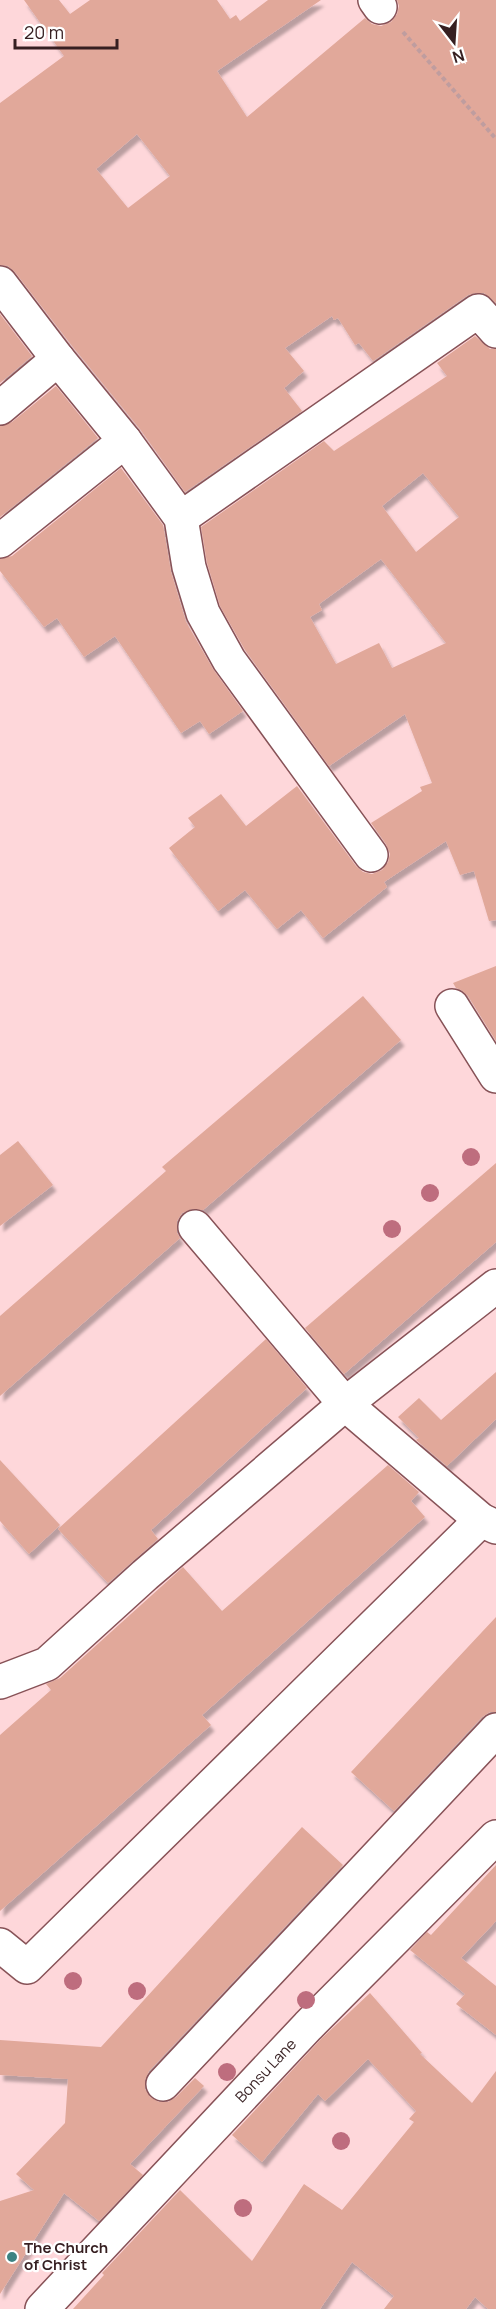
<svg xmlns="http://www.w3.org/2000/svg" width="496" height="2309" font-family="Manrope,sans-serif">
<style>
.building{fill:#e1a89a;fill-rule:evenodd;filter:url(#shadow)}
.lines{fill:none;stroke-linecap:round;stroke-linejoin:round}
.minor-casing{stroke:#875257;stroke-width:36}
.path{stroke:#bf9d9f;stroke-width:4;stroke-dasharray:4.5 3;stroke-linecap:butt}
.minor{stroke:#fff;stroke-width:33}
.tree{fill:#be6d7e}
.poi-dot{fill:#3b8382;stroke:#fff;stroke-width:2}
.labels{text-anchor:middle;stroke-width:4.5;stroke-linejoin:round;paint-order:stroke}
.street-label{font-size:15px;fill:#361f21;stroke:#fff}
.poi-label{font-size:15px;font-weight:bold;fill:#361f21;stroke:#fff;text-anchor:start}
</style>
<defs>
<filter id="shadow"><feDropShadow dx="3.5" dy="6" stdDeviation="1.5" flood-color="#0004"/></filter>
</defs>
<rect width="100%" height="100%" fill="#fed7da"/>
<g class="building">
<path d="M24,0H59L70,14L90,0H217L230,19L236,15L240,21L268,0H321L217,71L247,117L365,18L372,24L381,26L391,22L397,14L399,6L397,0H496V303L484,293H475L468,295L373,361L359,343L355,345L338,318L334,320L332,316L285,348L304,371L284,388L302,411L185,492L140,429L73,347L15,272L8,266L0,265V103L64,56ZM137,134L170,176L128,208L96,169Z"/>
<polygon points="0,314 32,356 0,383"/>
<path d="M475,336L490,349H496V920L489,921L474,871L460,875L446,841L384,882L387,887L323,938L301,910L277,929L245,890L218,911L169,848L195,827L188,818L221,794L246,826L297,786L356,866L363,872L372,874L382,870L388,862L390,854L386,844L371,823L422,791L420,787L432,783L405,714L329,766L245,650L220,606L207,563L201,527L324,441L334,451L447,376L437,363ZM423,473L459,517L416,552L382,506ZM381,559L446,643L392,668L379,643L336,664L310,617L322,610L319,604Z"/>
<polygon points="56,386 98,438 0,517 0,426 12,422"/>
<polygon points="121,468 163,525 171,572 186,622 213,669 243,711 209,734 200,721 181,733 115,636 84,657 57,618 44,627 0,571 0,559 12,556"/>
<polygon points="496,966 496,1041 468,996 461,990 456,988 453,983"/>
<polygon points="363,996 401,1040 203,1210 192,1209 182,1213 177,1221 177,1233 180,1238 0,1396 0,1316 166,1171 162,1167"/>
<polygon points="18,1141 53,1185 0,1226 0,1155"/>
<polygon points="496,1163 496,1242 344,1374 305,1328"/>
<polygon points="266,1339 307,1388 151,1530 158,1539 108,1583 58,1529"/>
<polygon points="496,1372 496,1419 447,1466 416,1440 419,1438 398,1417 419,1398 441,1420"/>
<polygon points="0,1460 60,1525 29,1554 0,1521"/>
<polygon points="388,1465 419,1492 411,1501 425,1517 202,1715 211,1725 0,1911 0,1735 51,1690 46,1684 60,1678 183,1567 222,1611"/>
<polygon points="496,1617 496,1712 490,1712 482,1717 394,1811 351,1772"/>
<polygon points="302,1827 343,1865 149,2071 145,2080 145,2089 150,2097 159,2102 168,2102 176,2097 195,2078 204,2086 130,2164 143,2175 99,2221 64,2193 0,2294 0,2201 34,2190 16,2174 65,2123 68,2079 0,2075 0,2040 101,2047"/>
<polygon points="496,1865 496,1921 461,1958 496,1986 496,2035 456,2004 465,1994 410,1950 427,1932 431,1935"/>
<polygon points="370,1993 422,2053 420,2054 472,2103 496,2071 496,2309 488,2309 475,2297 466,2309 384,2309 394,2296 352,2262 320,2309 73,2309 104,2275 102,2273 180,2190 252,2261 304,2184 342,2210 414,2122 409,2119 416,2111 368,2059 325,2101 318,2094 262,2162 232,2135 321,2039"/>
</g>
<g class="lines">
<g class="minor-casing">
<g id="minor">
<polyline points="375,0 380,7"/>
<polyline points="0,283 58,359 125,441 181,518 189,567 203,613 229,660 371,855"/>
<polyline points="0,408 58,359"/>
<polyline points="181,518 478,311 496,331"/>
<polyline points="0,541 125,441"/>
<polyline points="452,1006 496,1076"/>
<polyline points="195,1227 345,1404 496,1286"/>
<polyline points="0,1682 47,1664 145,1575 345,1404 481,1520 496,1527"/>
<polyline points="0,1945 27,1967 481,1520"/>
<polyline points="163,2084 496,1730"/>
<path id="s1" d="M42,2309L308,2026L496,1837"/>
</g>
</g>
<polyline class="path" points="403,32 496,139"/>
<use href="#minor" class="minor"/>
</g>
<g class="tree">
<circle cx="471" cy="1157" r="9"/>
<circle cx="430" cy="1193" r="9"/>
<circle cx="392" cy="1229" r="9"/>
<circle cx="73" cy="1981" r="9"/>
<circle cx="137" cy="1991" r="9"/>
<circle cx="306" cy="2000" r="9"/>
<circle cx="227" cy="2072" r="9"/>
<circle cx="341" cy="2141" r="9"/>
<circle cx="243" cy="2208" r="9"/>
</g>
<circle class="poi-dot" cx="12" cy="2257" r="6"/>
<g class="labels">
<g class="street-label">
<text dy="5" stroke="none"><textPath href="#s1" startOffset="327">Bonsu Lane</textPath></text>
</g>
<g class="poi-label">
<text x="24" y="2253">The Church<tspan x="24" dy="17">of Christ</tspan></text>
</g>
</g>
<g transform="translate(454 42) rotate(163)" stroke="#ffffff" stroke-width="4.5" paint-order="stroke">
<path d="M0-4.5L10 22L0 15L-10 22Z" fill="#361f21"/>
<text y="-9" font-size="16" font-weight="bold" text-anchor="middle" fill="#361f21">N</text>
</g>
<path d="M15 39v9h102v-9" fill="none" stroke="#361f21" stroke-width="3"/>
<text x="24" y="39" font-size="18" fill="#361f21" stroke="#ffffff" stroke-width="4.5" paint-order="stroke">20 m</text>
</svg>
